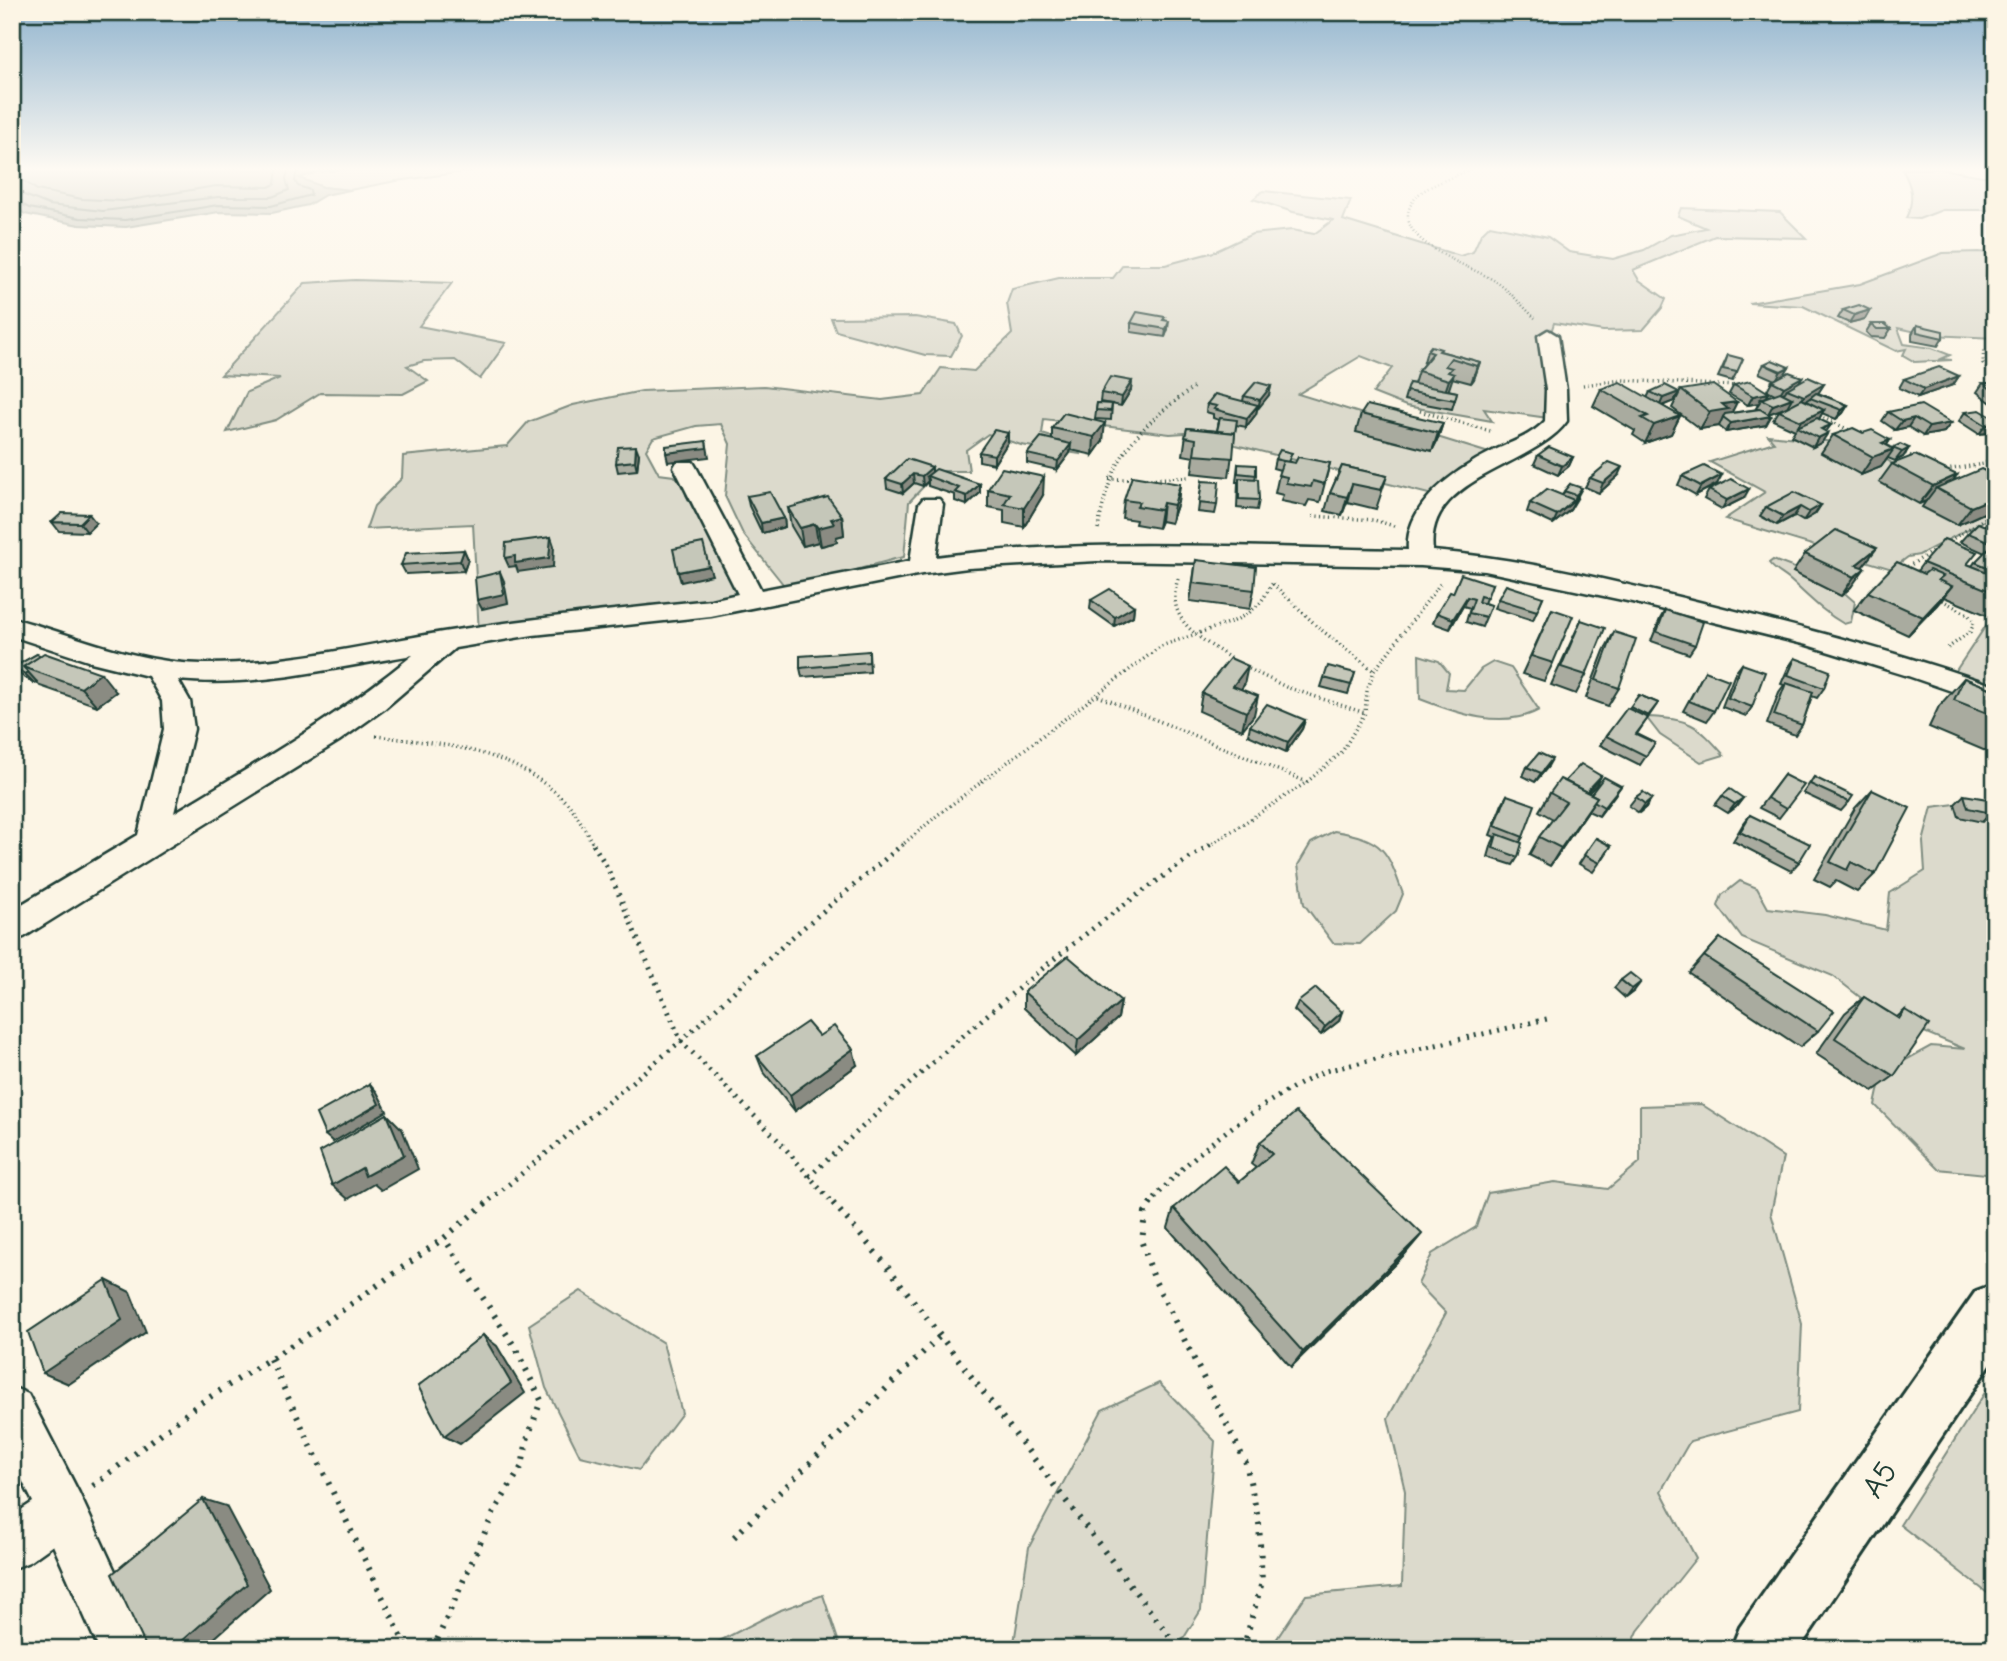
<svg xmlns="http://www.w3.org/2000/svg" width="2007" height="1661" font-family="'Comic Neue',sans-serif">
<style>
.green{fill:#dcdacc;stroke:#7e8c80;stroke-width:2}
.water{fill:#aeb3a7;stroke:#758479;stroke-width:2}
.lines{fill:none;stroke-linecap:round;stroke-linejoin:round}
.shore{stroke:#586c62;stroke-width:2}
.street-casing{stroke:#1f3d34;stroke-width:5}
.highway-casing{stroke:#1f3d34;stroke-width:6}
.path-far3{stroke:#1f3d34;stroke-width:2.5;stroke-dasharray:1 2.5;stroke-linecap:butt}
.path-far2{stroke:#1f3d34;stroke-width:3.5;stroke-dasharray:1 3.5;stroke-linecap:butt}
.path-far1{stroke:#1f3d34;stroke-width:5;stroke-dasharray:2 6;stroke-linecap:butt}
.path{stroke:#1f3d34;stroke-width:6;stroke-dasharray:2.5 8;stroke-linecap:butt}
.street{fill:#fcf5e5;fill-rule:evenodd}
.highway{fill:#fcf5e5;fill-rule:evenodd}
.wall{fill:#a9ab9f;stroke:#1f3d34;stroke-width:2}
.shaded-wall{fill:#8a8b82;stroke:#1f3d34;stroke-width:2}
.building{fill:#c5c7b9;stroke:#1f3d34;stroke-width:2}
.labels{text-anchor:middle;stroke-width:5;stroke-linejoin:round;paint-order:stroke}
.near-street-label{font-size:32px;fill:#1f3d34;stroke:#fcf5e5}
</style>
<rect width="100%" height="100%" fill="#fcf5e5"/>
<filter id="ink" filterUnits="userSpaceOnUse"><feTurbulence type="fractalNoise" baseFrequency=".0143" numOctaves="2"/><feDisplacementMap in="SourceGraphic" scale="14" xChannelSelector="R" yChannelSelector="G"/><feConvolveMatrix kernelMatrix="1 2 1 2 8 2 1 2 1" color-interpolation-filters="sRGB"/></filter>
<g filter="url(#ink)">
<g class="green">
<polygon points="345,169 487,169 396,181 350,190 323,187 298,178 317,172"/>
<path d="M1902,169H1941L1995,178V210H1942L1919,219L1906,218C1915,199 1912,187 1902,169Z"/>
<path d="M1263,191L1351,200L1343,220L1460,256L1473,252L1481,234L1490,225L1548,237L1569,252L1613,259L1644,250L1671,235L1706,228L1678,216L1681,208L1780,212L1806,238L1715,236L1633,270L1639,280L1666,299L1662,308L1643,330L1603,331L1554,323L1547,345L1548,418L1484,409L1492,421L1406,406L1373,393L1392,368L1361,356L1298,394L1505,458L1452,500L1236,445L1200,432L1170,434L1044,419L1042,434L1075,444L1080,454L1021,445L988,434L966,450L969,471H938L909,502L904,557C864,565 828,582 787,589L743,534L725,496L730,444L721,424L696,426L653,438L646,450L659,474L674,476L685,485L686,495L743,598L479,634L473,524L366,529L374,506L402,478L403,456L507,446L528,422L573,405L642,391L764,386L882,400L923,395L941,368L974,371L1012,334L1007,303L1012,289L1059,278H1113L1123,265H1165L1214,252L1252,234L1292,230L1314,234L1333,220L1293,212L1253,199Z"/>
<polygon points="1979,252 1995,254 1995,338 1931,335 1898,328 1904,344 1932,348 1950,355 1941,359 1952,360 1915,362 1903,355 1906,349 1896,351 1803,306 1749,303 1860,284 1943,253"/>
<polygon points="355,280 452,283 419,326 506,343 480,379 455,360 424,361 407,366 428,381 403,394 320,393 276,420 227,432 247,392 280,378 221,375 305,283"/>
<polygon points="915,317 956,324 962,336 951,356 925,355 836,331 831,318"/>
<polygon points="1768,435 1864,445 1898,467 1927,470 1967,482 1995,494 1995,515 1919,555 1908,557 1892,569 1725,519 1765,492 1710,462 1774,442"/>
<path d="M1773,560L1832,582L1855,602L1851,622L1844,624C1823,612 1809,597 1791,581C1783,574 1775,571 1769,563Z"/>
<polygon points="1989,621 1995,623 1995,693 1951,678"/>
<path d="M1419,655L1439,661L1449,673L1446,689L1464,690L1481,669L1493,662L1511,668L1539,710C1502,730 1456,713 1420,699Z"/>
<path d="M1646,717C1689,718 1697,724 1724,755L1701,762L1660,735Z"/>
<polygon points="1963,803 1995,815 1995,1175 1938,1169 1875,1105 1882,1073 1931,1046 1965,1049 1883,1015 1833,976 1742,938 1718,906 1722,895 1740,881 1757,888 1768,908 1825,915 1886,930 1890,893 1925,871 1923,842 1932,807"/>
<path d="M1334,831C1383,839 1387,849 1403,894L1396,911L1360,944L1333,943L1304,904L1298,865L1311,843Z"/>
<polygon points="1701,1104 1783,1157 1771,1213 1802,1324 1798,1412 1690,1441 1661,1491 1696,1558 1638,1631 1630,1649 1270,1649 1306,1595 1402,1586 1405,1491 1388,1418 1446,1313 1418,1284 1432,1254 1476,1227 1488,1193 1555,1182 1608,1189 1640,1162 1640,1106"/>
<polygon points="581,1291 663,1343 682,1413 639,1470 580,1456 546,1388 529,1325"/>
<polygon points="1995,1377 1995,1599 1900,1525"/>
<polygon points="1159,1383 1215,1441 1201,1610 1177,1649 1013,1649 1029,1547 1102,1410"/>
<polygon points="823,1595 841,1649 704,1649 778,1611"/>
</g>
<polygon class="water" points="12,169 345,169 317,172 299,178 323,187 350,190 325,195 308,205 272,213 219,212 126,227 79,225 25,214 12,204"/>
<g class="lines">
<g class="shore">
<polyline points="12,180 24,181 37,190 82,199 124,201 216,186 269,187 275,184 277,169"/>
<polyline points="12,190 49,205 103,211 218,197 272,197 289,190 286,179 288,169"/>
<polyline points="12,199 29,208 80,218 125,220 218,205 271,206 311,195 310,190 298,186 295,181 296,174 303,169"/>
</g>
<g class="street-casing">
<g id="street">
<path d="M1548,330L1558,336L1566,390L1567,421C1534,468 1424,475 1433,551C1517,558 1601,578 1683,598C1788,624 1892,650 1995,686V706L1908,676L1807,645L1632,602L1485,571L1421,566L1097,561L968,568L922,574L711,616L533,635L455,648L384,709L339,741L24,937L12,941V910L138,835L164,729L162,701L148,676L91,662L12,636V618C75,635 136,663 202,664C282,665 364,645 443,632C532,618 621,609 711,600L738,594L674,467L677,462H693L696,467L761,590L910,561L919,504L923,499H939L943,504L936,557C1088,537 1254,548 1408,550C1404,504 1457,469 1493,451C1511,442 1531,436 1545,421L1546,390L1538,336ZM413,655C336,718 259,762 174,813L194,729L190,701L178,680C257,688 336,667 413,655Z"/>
<polygon points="12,1387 28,1394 79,1493 151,1649 99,1649 53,1545 29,1562 12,1569 12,1516 33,1502 12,1460"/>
</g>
</g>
<g class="highway-casing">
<polygon id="highway" points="1995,1284 1995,1357 1799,1649 1731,1649 1740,1627 1976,1291"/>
</g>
<path class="path-far3" d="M1470,169C1457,176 1426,186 1417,196C1379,238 1472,266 1495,281C1510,291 1522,306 1535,318"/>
<g class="path-far2">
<polyline points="1984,346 1983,364 1995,379"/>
<polyline points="1583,385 1623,380 1738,386"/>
<polyline points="1420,411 1490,431"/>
<polyline points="1815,414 1851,431"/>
<polyline points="1885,445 1916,458"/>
<polyline points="1946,470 1984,464 1995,458"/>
<polyline points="1109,479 1137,479"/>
<polyline points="1146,479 1190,477"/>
<polyline points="1313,516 1374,520 1394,526"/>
<path d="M1098,529C1111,455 1135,430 1194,387"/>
<polyline points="1946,543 1995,512"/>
<polyline points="1904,569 1938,548"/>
<path d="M1178,579C1163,624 1206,640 1237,663"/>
<polyline points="1273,584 1319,628 1374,671"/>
<polyline points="1938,598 1968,614 1974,623 1970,632 1945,650"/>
<polyline points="1245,667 1286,687 1365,713"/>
<polyline points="1098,696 1307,782"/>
<path d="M376,736C448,745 510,748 565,801C577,812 586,832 594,846"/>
<polyline points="901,846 939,814 1161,646 1234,621 1249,613 1261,602 1274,581"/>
<polyline points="1209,846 1307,782 1342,752 1365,713 1367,691 1374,671 1440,584"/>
</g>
<g class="path-far1">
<polyline points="593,844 607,867 681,1041 778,1140 834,1205"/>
<path d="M809,1177C936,1057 1065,940 1211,844"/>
<polyline points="484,1205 681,1041 790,939 903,844"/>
<path d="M1150,1205C1189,1152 1266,1099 1325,1071L1551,1018"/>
</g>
<g class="path">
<polyline points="833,1203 887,1266 1179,1649"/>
<polyline points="1151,1203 1145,1212 1142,1243 1155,1281 1246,1463 1259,1523 1262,1582 1243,1649"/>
<polyline points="270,1359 407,1649"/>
<polyline points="93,1486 199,1404 312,1332 444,1238 486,1203"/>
<polyline points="734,1537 940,1336"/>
<polyline points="433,1649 494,1512 522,1466 527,1440 541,1400 515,1347 444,1238"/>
</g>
<use href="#street" class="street"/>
<use href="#highway" class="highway"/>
</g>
<g class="wall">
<polygon points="1843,310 1870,310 1865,319 1849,323 1838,318"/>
<polygon points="1165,320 1168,329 1165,337 1131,332 1131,323"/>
<polygon points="1871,324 1891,329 1885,338 1871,337 1866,332"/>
<polygon points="1917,325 1943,338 1938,346 1912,341 1912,334"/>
<polygon points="1427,351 1440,351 1480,362 1474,379 1471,383 1452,378 1448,390 1457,392 1452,409 1404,400 1409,383 1414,384 1418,371 1423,365"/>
<polygon points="1728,355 1737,372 1732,381 1718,377"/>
<polygon points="1764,364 1785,374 1802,377 1799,382 1824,384 1818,393 1848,405 1843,413 1836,419 1822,413 1819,419 1826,432 1822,442 1813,447 1791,436 1795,430 1773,420 1779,411 1787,407 1768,414 1771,416 1766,425 1726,432 1719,426 1700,429 1672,408 1681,390 1731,413 1758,409 1756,408 1759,403 1748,405 1729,394 1734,385 1769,393 1767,397 1775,394 1767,390 1772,381 1775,380 1759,373"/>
<polygon points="1959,376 1953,385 1918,397 1899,388 1904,379"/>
<polygon points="1132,381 1131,390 1121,406 1100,402 1101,393"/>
<polygon points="1983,383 1995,383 1995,406 1977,392"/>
<polygon points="1271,386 1269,395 1257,408 1256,414 1246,427 1236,425 1229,477 1192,473 1194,457 1183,455 1187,428 1217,431 1219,420 1213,418 1213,414 1206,412 1207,404 1243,401 1244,396"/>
<polygon points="1601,389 1647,398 1650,392 1679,392 1674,401 1662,406 1680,416 1671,434 1645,443 1633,435 1635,431 1593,406"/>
<polygon points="1097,403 1112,404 1111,420 1095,419"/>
<polygon points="1888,412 1951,423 1944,432 1923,436 1908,427 1895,430 1882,421"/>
<polygon points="1965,412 1995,419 1995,430 1994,432 1979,434 1959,421"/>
<polygon points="1064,413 1103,441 1093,455 1071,450 1070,453 1057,470 1027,463 1027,454 1052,440 1052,428"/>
<polygon points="1361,414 1443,423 1437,441 1432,451 1356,432"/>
<polygon points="1008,433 1008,442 994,464 979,461 979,452"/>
<polygon points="1863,433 1890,440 1887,445 1892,448 1909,448 1903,457 1895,461 1888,458 1881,467 1861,475 1821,453 1833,435"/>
<polygon points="639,454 637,470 618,472 616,463"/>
<polygon points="1538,455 1573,457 1569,466 1558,475 1534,464"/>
<polygon points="1275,459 1295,463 1330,463 1320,502 1309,500 1306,506 1281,501 1283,495 1275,493 1280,470 1273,468"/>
<polygon points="1238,464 1256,475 1255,479 1259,500 1257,510 1237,508 1238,482 1236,482"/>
<polygon points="1892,464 1957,475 1952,481 1995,508 1957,525 1922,507 1926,501 1919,504 1879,482"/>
<polygon points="1342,466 1387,476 1376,509 1347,502 1342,515 1325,511 1330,493"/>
<polygon points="932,467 932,472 980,484 980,493 967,505 955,501 955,495 928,486 928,481 923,486 914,483 903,493 887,488 886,479"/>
<polygon points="1618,476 1599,493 1585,487 1590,478"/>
<polygon points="1682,476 1717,484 1696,495 1678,485"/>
<polygon points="1202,481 1217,505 1215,514 1198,512"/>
<polygon points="1180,484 1178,502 1171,523 1161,521 1158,528 1135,524 1136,520 1122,518 1124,500"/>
<polygon points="1570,484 1578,497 1570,510 1553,524 1527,512 1530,503 1562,495"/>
<polygon points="988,489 1043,495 1024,527 1004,523 1004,510 988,507"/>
<polygon points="1709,490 1744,498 1722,509 1704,499"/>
<polygon points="747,496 784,518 785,527 762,533 749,506"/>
<polygon points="1821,505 1815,514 1803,521 1794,516 1777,525 1760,516 1766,507"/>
<polygon points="788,508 842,516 844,535 836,537 837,542 821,546 818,542 803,546 791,526"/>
<polygon points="1995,515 1995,570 1985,553 1960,542 1968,533 1984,526"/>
<polygon points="52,522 96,523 87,532 59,531"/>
<polygon points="464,550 468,559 464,571 406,574 401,565"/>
<polygon points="1805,554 1862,567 1851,587 1841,596 1793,572"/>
<polygon points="1196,560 1254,590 1250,609 1190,601"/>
<polygon points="1975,562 1995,570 1994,618 1944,597 1908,635 1854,610 1868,592 1917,571 1923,563 1967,564 1972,566"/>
<polygon points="1492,584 1484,603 1491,605 1482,627 1466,622 1470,608 1463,606 1450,629 1433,623 1437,613 1453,593"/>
<polygon points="1543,597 1533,620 1494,608 1498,599"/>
<polygon points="1091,600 1134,606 1133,616 1114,626 1090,609"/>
<polygon points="1552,609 1553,663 1544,681 1522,674"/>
<polygon points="1665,610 1695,645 1689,654 1651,641 1660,619"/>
<polygon points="1581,620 1586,675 1576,694 1551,685"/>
<polygon points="1614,632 1619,688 1608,706 1586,698 1604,651"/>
<polygon points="869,651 870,672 802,677 800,668"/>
<polygon points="37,654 116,692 97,706 40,686 37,682 34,683 22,676 14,667"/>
<polygon points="1795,658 1824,688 1817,698 1812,696 1802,725 1795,735 1767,724 1779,692 1784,685 1781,684 1788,668"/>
<polygon points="1742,664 1752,707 1746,716 1722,707 1735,673"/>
<polygon points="1705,671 1714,711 1707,721 1683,711"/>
<polygon points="1355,673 1348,694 1321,687 1324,678"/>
<polygon points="1964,678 1995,690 1995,755 1929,727 1939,706"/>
<polygon points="1244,685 1241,689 1254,715 1242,730 1199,711 1202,693"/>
<polygon points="1639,695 1658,703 1637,734 1655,743 1640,765 1600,745 1606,736 1629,709"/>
<polygon points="1305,720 1302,729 1286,752 1248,735 1250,726"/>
<polygon points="1527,767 1547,768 1535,782 1523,776"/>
<polygon points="1784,775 1786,809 1779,818 1759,808"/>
<polygon points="1601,776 1596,785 1588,793 1591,794 1621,786 1599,816 1588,811 1550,866 1529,855 1539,837 1553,819 1539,811 1550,793 1565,781"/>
<polygon points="1814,777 1849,802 1841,811 1803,793"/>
<polygon points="1872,790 1875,874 1857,892 1836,881 1830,887 1814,879 1855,808"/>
<polygon points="1643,792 1646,807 1639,813 1629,806 1636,797"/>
<polygon points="1507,795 1523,837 1520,842 1518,857 1513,865 1488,857 1492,843 1495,837 1490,835 1502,804"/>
<polygon points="1964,795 1991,813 1982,822 1959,817 1955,804"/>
<polygon points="1722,796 1743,798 1736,807 1728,813 1715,805"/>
<polygon points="1750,815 1799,862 1791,871 1733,841 1743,824"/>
<polygon points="1596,838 1611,846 1593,872 1579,864"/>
<polygon points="1720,938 1818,1031 1800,1047 1689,973"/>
<polygon points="1621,980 1634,991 1625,998 1614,988"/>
<polygon points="1024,992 1121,1001 1118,1018 1076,1056 1024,1008"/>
<polygon points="1864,997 1897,1017 1905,1010 1894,1076 1873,1091 1816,1054 1845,1013"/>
<polygon points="1298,1002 1339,1021 1321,1035 1294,1010"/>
<polygon points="819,1036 857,1065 795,1111 763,1071 757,1056"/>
<polygon points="1260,1142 1406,1253 1291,1367 1168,1228 1174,1208 1239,1182 1256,1168 1251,1164"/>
</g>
<g class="shaded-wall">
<polygon points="1870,310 1865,319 1849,323 1854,315"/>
<polygon points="1169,321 1168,329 1165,337 1166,329"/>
<polygon points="1480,362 1474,379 1471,383 1477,366"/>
<polygon points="1789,367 1784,375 1776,380 1781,371"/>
<polygon points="1454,374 1448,392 1443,398 1449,380"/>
<polygon points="1959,376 1953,385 1918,397 1924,389"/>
<polygon points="1802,377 1797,386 1787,389 1785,392 1779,395 1784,387"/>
<polygon points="1132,381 1131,390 1121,406 1122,397"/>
<polygon points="1824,384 1819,392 1799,405 1804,396"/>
<polygon points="1271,386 1269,395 1258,409 1260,400"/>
<polygon points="1679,392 1674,401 1659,407 1663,398"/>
<polygon points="1769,393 1764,401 1761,399 1759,403 1748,405 1753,396"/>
<polygon points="1792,398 1787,407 1768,414 1773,405"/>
<polygon points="1737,402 1728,420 1723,417 1719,426 1700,429 1710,412 1722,404"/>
<polygon points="1258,405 1256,414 1246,427 1247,418"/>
<polygon points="1848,405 1843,413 1836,419 1842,410"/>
<polygon points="1824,410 1819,419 1797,427 1801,421"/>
<polygon points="1680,416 1671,434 1645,443 1654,425"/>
<polygon points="1771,416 1766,425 1726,432 1731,423"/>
<polygon points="1914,418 1908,427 1895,430 1902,421"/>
<polygon points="1105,423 1103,441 1093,455 1094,437"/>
<polygon points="1443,423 1437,441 1432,451 1438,433"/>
<polygon points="1951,423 1944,432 1923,436 1929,427"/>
<polygon points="1995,424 1994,432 1979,434 1986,425"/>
<polygon points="1831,425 1825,433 1821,429"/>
<polygon points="1008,433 1008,442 994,464 994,455"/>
<polygon points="1828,433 1822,442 1813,447 1818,438"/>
<polygon points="1890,440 1881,454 1894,449 1881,467 1861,475 1882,443"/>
<polygon points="706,441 709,457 668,462 666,453"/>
<polygon points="1071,444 1070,453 1057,470 1058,461"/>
<polygon points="636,446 639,454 637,470 635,461"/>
<polygon points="1909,448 1903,457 1895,461 1902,452"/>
<polygon points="1573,457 1569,466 1558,475 1562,466"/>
<polygon points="932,467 932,476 927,476 928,481 923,486 922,476"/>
<polygon points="1622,467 1618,476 1599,493 1603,483"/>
<polygon points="913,474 914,483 903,493 902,484"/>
<polygon points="1722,475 1717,484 1696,495 1701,486"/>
<polygon points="1957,475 1944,493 1936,488 1926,501 1919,504 1933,486"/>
<polygon points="1044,477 1043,495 1024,527 1024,508"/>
<polygon points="980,484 980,493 967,505 967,496"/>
<polygon points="1180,484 1178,502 1171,523 1174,505"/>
<polygon points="1352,484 1347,502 1342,515 1347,497"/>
<polygon points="1582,488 1570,510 1553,524 1557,515 1574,501 1576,495"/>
<polygon points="1749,489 1744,498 1722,509 1727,500"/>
<polygon points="1995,497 1995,508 1957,525 1971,507"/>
<polygon points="1163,503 1161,521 1158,528 1161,510"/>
<polygon points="1821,505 1815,514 1803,521 1809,512"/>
<polygon points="1800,507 1794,516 1777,525 1783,516"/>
<polygon points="89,514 96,523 87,532 80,523"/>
<polygon points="842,516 844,535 836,537 837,542 821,546 818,528 831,519"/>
<polygon points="784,518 785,527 762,533 761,523"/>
<polygon points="815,524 818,542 803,546 800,528"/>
<polygon points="551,537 554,546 553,567 518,572 516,566 509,567 505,558"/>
<polygon points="1877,548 1863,566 1852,576 1856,565"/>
<polygon points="464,550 468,559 464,571 460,561"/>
<polygon points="709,566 712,575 681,582 678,572"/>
<polygon points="1865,568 1851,587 1841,596 1854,577"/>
<polygon points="500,572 504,581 508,603 482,609 477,600"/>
<polygon points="1952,586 1937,605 1908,635 1923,617"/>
<polygon points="1467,597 1463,606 1450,629 1453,619"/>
<polygon points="1134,606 1133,616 1114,626 1115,617"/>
<polygon points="1248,666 1244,685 1229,704 1233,686"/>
<polygon points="28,672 37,682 34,683 25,674"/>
<polygon points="101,673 116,692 97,706 81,688"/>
<polygon points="1258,696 1254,715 1242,730 1246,712"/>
<polygon points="1305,720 1302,729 1286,752 1288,742"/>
<polygon points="1552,759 1547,768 1535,782 1541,773"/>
<polygon points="1601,776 1596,785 1574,808 1580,799"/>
<polygon points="1621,786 1615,795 1599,816 1604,807"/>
<polygon points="1597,797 1585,815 1550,866 1561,848"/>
<polygon points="1652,798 1646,807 1639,813 1645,804"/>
<polygon points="1743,798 1736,807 1728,813 1735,804"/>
<polygon points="1641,982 1634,991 1625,998 1632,989"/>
<polygon points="1121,1001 1118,1018 1076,1056 1078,1040"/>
<polygon points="1342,1012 1339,1021 1321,1035 1325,1027"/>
<polygon points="853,1049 857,1065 795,1111 790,1095"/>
<polygon points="370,1084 377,1092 387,1111 333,1142 325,1135"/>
<polygon points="387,1114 402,1129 418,1169 381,1190 374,1184 348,1199 332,1185 362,1168"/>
<polygon points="1422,1234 1406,1253 1291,1367 1303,1352"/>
<polygon points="106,1280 130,1292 146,1332 69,1384 43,1373"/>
<polygon points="483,1335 497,1346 525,1393 460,1444 444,1436"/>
<polygon points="203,1499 226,1506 270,1589 202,1649 173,1649"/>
<polygon points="12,1637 23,1639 27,1649 12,1649"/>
</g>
<g class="building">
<polygon points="1859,305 1870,310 1854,315 1843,310"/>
<polygon points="1137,312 1165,317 1163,320 1169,321 1166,329 1131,323"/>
<polygon points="1871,324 1885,324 1891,329 1877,329"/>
<polygon points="1917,325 1943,331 1943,338 1917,332"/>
<polygon points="1431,346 1441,349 1439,351 1480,362 1477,366 1451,358 1445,366 1452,368 1448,372 1454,374 1449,380 1418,371 1433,353 1427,351"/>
<polygon points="1728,355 1743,359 1737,372 1723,369"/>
<polygon points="1772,360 1789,367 1781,371 1764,364"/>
<polygon points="1939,367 1959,376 1924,389 1904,379"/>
<polygon points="1789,372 1802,377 1784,387 1772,381"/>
<polygon points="1110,377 1132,381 1122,397 1101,393"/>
<polygon points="1808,377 1824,384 1804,396 1787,389"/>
<polygon points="1750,381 1769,393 1753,396 1734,385"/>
<polygon points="1256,382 1271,386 1260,400 1244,396"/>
<polygon points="1620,382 1680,416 1654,425 1642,418 1648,416 1601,389"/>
<polygon points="1409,383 1457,392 1455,400 1406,391"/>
<polygon points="1983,383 1995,383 1995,392"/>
<polygon points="1665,385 1679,392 1663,398 1650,392"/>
<polygon points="1713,385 1737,402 1722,404 1728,409 1710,412 1681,390"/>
<polygon points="1780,392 1792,398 1773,405 1761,399"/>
<polygon points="1816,393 1848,405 1842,410 1810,398"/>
<polygon points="1215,394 1258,405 1247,418 1214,409 1217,406 1207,404"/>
<polygon points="1802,399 1824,410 1801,421 1779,411"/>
<polygon points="1097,403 1112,404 1111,411 1096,410"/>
<polygon points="1367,405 1443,423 1438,433 1361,414"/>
<polygon points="1921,405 1951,423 1929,427 1914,418 1902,421 1888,412"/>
<polygon points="1760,409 1771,416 1731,423 1723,417 1725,414"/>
<polygon points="1980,410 1995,419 1995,424 1986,425 1965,412"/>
<polygon points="1064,413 1105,423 1094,437 1052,428"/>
<polygon points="1220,418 1237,420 1235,433 1217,431"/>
<polygon points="1817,418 1831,425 1821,429 1828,433 1818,438 1797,427"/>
<polygon points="1187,428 1235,433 1233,458 1194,455 1196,439 1185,437"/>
<polygon points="1853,428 1863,433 1872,430 1890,440 1882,443 1894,449 1873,457 1833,435"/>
<polygon points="994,430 1008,433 994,455 979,452"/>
<polygon points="1041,437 1071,444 1058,461 1027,454"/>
<polygon points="706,441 707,448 666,453 666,446"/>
<polygon points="1900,444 1909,448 1902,452 1892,448"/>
<polygon points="636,446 635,461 616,463 618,447"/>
<polygon points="1549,447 1573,457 1562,466 1538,455"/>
<polygon points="1280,450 1292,453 1288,462 1275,459"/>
<polygon points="1915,455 1957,475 1933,486 1892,464"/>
<polygon points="1298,457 1330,463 1324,484 1313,481 1311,487 1286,483 1287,477 1278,475 1283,461 1295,463"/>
<polygon points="907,459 932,467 922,476 913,474 902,484 886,479"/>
<polygon points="1609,462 1622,467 1603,483 1590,478"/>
<polygon points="1238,464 1256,465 1256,475 1238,473"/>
<polygon points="1342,466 1387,476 1381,490 1352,484 1347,497 1330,493"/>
<polygon points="1704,466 1722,475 1701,486 1682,476"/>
<polygon points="1002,468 1044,477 1024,508 1004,504 1010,494 988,489"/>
<polygon points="936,469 980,484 967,496 955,492 959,488 927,476"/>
<polygon points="1981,469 1995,476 1995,497 1971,507 1936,488"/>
<polygon points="1132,476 1180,484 1174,505 1163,503 1161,510 1137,506 1139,502 1124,500"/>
<polygon points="1239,478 1258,479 1259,500 1239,499"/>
<polygon points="1731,479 1749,489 1727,500 1709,490"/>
<polygon points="1202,481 1219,482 1217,505 1199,503"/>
<polygon points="1570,484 1582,488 1576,495 1564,491"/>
<polygon points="1547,489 1574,500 1557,515 1530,503"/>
<polygon points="770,492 784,518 761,523 747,496"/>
<polygon points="1794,492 1821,505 1809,512 1800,507 1783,516 1766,507"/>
<polygon points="828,497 842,516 831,519 834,524 818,528 815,524 800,528 788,508"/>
<polygon points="62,513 89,514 80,523 52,522"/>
<polygon points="1995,515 1995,528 1986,524"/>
<polygon points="1978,523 1995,530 1995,544 1968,533"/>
<polygon points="1836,530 1877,548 1856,565 1865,568 1854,577 1805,554"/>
<polygon points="551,537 549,558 515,563 515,556 505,558 506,543"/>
<polygon points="1944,539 1977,552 1967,564 1995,575 1995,593 1923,563"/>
<polygon points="703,543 709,566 678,572 673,549"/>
<polygon points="1990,547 1995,550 1995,570 1975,562"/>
<polygon points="464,550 460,561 401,565 406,553"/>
<polygon points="1196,560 1256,567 1254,590 1193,583"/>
<polygon points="1897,562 1924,574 1929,570 1943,576 1938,580 1952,586 1923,617 1868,592"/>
<polygon points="500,572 504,594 477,600 475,578"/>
<polygon points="1461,574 1492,584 1487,598 1480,596 1478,602 1491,605 1486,617 1469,613 1474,599 1467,597 1453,619 1437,613 1450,592 1453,593"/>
<polygon points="1506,585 1543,597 1537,611 1498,599"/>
<polygon points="1110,589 1134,606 1115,617 1091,600"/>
<polygon points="1552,609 1573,616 1553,663 1531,656"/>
<polygon points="1665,610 1703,622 1695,645 1657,632"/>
<polygon points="1581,620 1605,628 1586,675 1561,667"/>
<polygon points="1614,632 1636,639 1619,688 1596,680"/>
<polygon points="869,651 869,662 800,668 800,656"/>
<polygon points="44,653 101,673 81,688 23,667"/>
<polygon points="37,654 40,656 23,667 28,672 25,674 14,667"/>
<polygon points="1230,658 1248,666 1233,686 1258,696 1246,712 1202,693"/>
<polygon points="1795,658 1830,671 1824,688 1788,675"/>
<polygon points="1742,664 1765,672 1752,707 1728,698"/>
<polygon points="1328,666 1355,673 1351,685 1324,678"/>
<polygon points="1705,671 1729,680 1714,711 1689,701"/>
<polygon points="1964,678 1995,690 1995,716 1954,700"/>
<polygon points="1786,683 1813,692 1802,725 1774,715"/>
<polygon points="1639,695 1658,703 1648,716 1630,707"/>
<polygon points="1267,704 1305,720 1288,742 1250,726"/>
<polygon points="1627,708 1648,718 1636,734 1655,743 1646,756 1606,736"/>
<polygon points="1539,753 1552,759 1541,773 1527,767"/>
<polygon points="1581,764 1601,776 1586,792 1565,781"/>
<polygon points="1784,775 1804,785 1786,809 1767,798"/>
<polygon points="1604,777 1621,786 1604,807 1594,801 1597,797 1591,794"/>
<polygon points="1814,777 1853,796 1849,802 1810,784"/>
<polygon points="1560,779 1597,797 1561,848 1539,837 1566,802 1550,793"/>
<polygon points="1730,789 1743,798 1735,804 1722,796"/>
<polygon points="1872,790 1910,808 1875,874 1851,862 1847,870 1830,862"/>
<polygon points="1643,792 1652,798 1645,804 1636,797"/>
<polygon points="1507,795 1535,805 1523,837 1495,826"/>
<polygon points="1964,795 1987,799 1991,813 1968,808"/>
<polygon points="1750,815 1810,844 1799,862 1740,832"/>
<polygon points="1497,834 1522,843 1518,857 1493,848"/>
<polygon points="1596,838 1611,846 1600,863 1584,855"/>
<polygon points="1720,938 1834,1011 1818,1031 1704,956"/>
<polygon points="1068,956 1121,1001 1078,1040 1024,992"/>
<polygon points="1630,973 1641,982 1632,989 1621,980"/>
<polygon points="1316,988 1342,1012 1325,1027 1298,1002"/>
<polygon points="1864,997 1899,1019 1905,1010 1929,1025 1894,1076 1835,1038"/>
<polygon points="807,1022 819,1036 834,1026 853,1049 790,1095 757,1056"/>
<polygon points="370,1084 379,1104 325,1135 316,1114"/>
<polygon points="1296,1112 1422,1234 1303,1352 1174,1208 1224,1166 1239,1182 1272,1154 1260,1142"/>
<polygon points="387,1114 404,1155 365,1176 362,1168 332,1185 320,1152"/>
<polygon points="106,1280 122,1320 43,1373 28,1332"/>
<polygon points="483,1335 511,1383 444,1436 418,1386"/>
<polygon points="203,1499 247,1584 173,1649 147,1649 112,1574"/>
</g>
</g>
<linearGradient id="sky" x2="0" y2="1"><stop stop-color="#91b4ce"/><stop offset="0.42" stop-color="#fefaf3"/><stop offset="1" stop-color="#fefaf3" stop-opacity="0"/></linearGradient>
<rect width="2007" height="402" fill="url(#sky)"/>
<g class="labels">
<g class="near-street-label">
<text transform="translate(1879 1479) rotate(-56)" y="11">A5</text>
</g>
</g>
<rect width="2007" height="1661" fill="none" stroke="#fcf5e5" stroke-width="42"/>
<rect x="21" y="21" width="1965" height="1619" fill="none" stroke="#1f3d34" stroke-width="2.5" filter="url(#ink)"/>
</svg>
